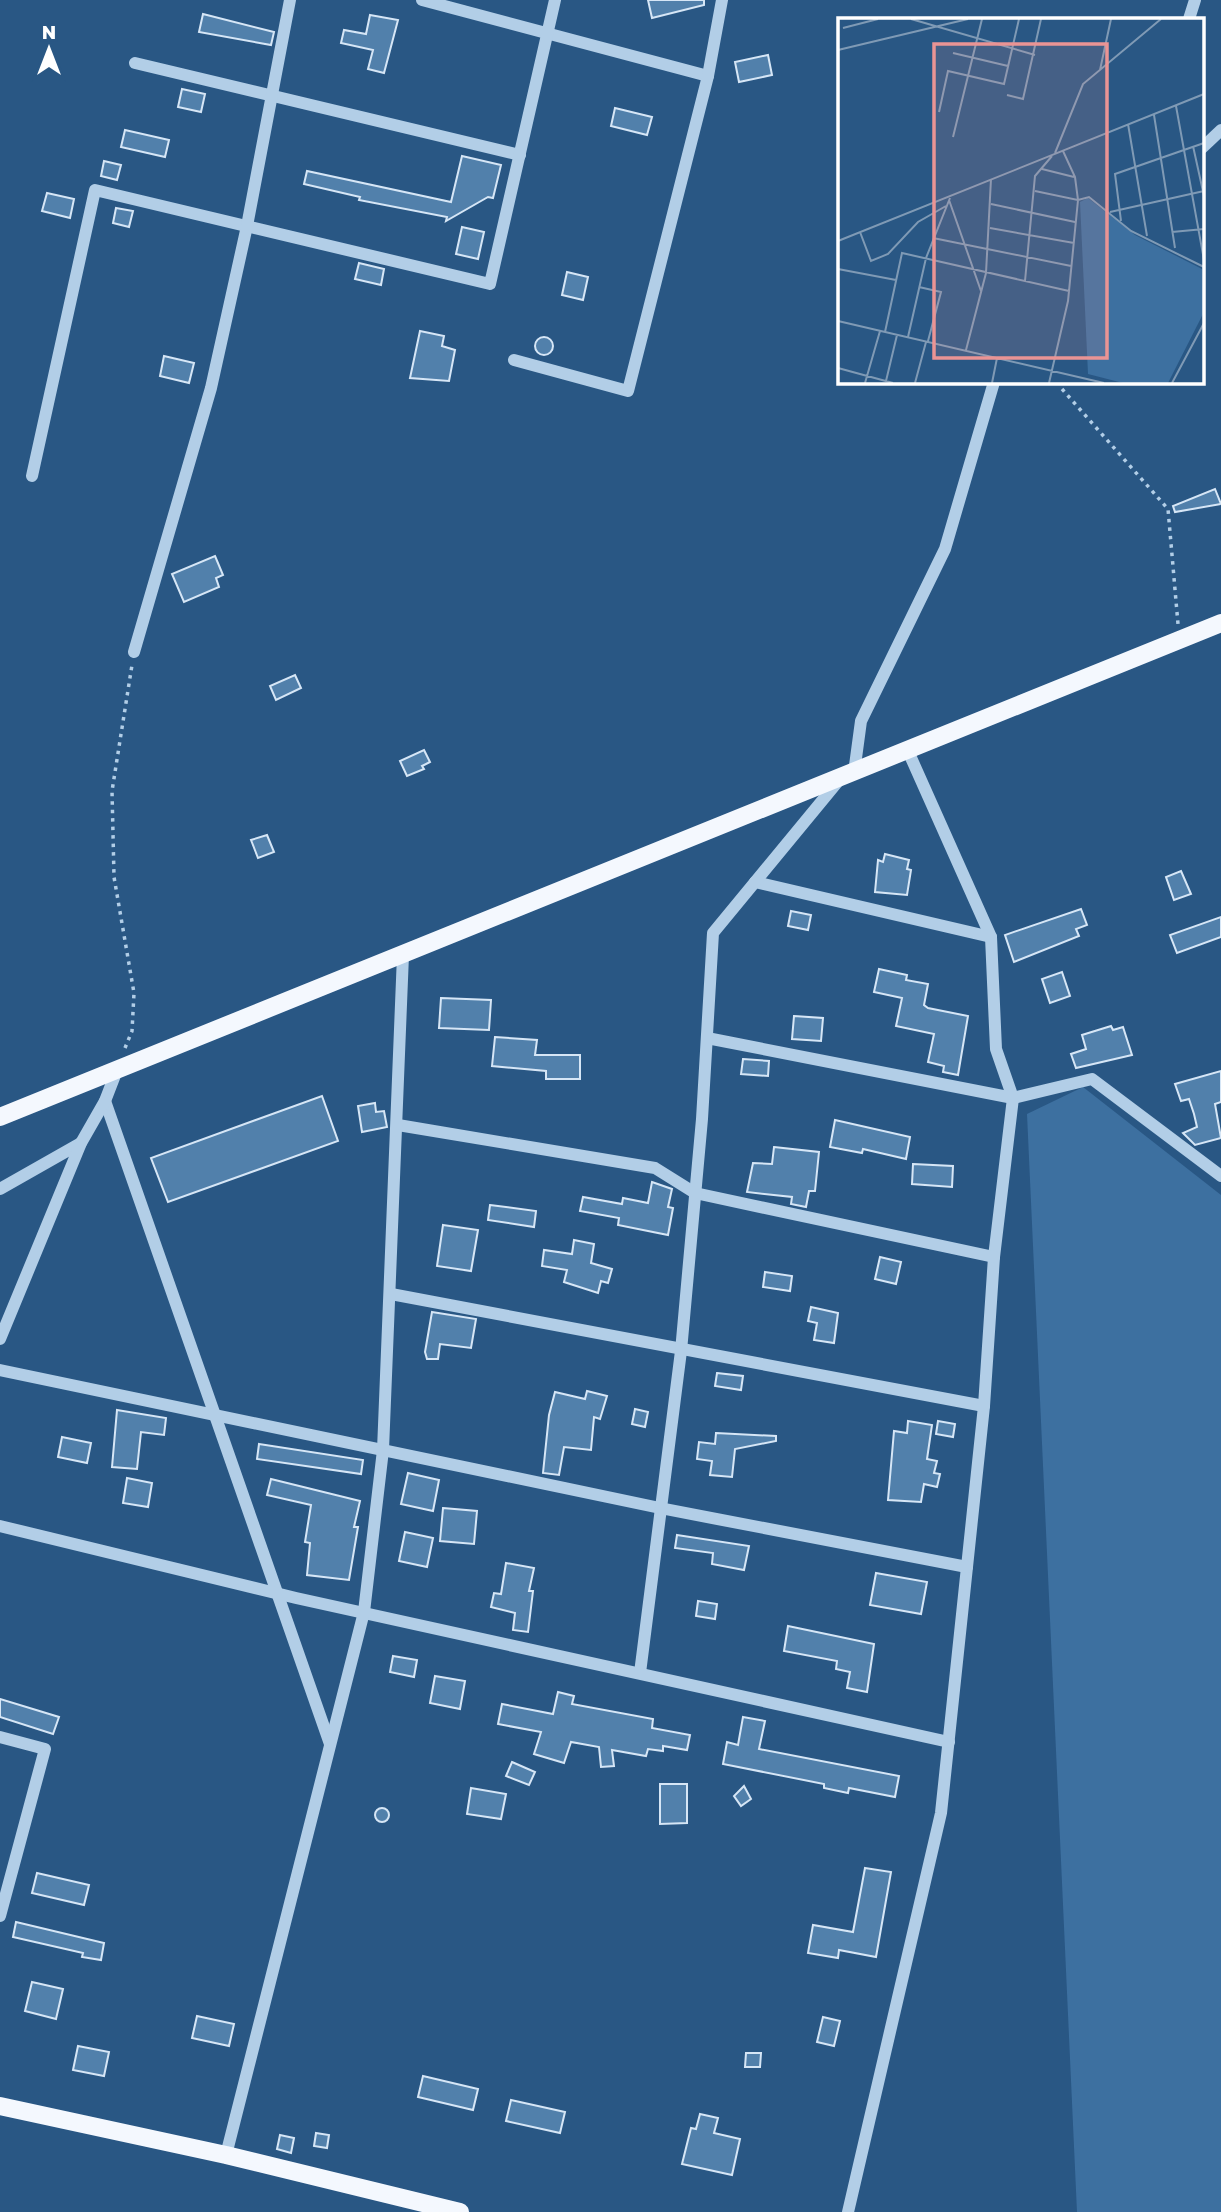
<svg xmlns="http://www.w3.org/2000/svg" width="1221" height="2212" font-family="'Golos Text',sans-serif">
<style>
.green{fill:#3d70a0}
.building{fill:#5180ab;stroke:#d6e6f6;stroke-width:2}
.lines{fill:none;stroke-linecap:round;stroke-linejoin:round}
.path{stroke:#b2cee7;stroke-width:3.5;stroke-dasharray:3.5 5;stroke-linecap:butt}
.minor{stroke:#b2cee7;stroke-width:12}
.major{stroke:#f4f8fe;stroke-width:18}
.inset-road{fill:none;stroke:#7f9ab5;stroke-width:2}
.view{fill:#ea9494;fill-opacity:0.15;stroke:#ea9494;stroke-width:3.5}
.inset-edge{fill:none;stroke:#fff;stroke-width:3.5}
</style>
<rect width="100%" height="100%" fill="#295784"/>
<polygon class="green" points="1083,1087 1221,1195 1221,2212 1077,2212 1027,1114"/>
<g class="building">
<polygon points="648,0 704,0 704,5 652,18"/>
<polygon points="203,14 274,32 271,45 199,32"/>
<polygon points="370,15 398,20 384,73 368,69 373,50 341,43 344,30 366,34"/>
<polygon points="768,55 772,75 739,82 735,62"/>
<polygon points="182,89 205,94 201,112 178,107"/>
<polygon points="615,108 652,117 647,135 611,126"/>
<polygon points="125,130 169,140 165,157 121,147"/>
<polygon points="462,156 501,165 493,198 488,197 446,221 447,217 359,200 360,197 304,184 307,171 451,202"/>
<polygon points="104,161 121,165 117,180 101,176"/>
<polygon points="47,193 74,199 70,218 42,211"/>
<polygon points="116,208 133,211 129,227 113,223"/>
<polygon points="462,227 484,232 478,259 456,254"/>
<polygon points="359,263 384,269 381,285 355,279"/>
<polygon points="567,272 588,277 583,300 562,295"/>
<polygon points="420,331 444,336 442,346 455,350 449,381 410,378"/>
<circle cx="544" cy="346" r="9"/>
<polygon points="164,356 194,363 189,383 160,376"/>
<polygon points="1215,489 1221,504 1175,512 1173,506"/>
<polygon points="215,556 223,575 216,578 219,587 184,602 172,574"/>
<polygon points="295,675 301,688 276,700 270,686"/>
<polygon points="424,750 430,762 422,766 424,769 407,776 400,761"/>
<polygon points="267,835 274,852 258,858 251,840"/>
<polygon points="885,854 909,860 907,869 911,870 907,895 875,892 878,860 883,862"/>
<polygon points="1181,871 1191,894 1174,900 1166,877"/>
<polygon points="1081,909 1087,925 1076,929 1079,936 1014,962 1005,935"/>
<polygon points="791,911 811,915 808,930 788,926"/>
<polygon points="1221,917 1221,937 1177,953 1170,935"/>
<polygon points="879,969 907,975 906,980 928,984 924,1005 928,1008 968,1016 958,1075 943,1072 944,1066 928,1062 934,1034 896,1026 902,998 874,992"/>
<polygon points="1062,972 1070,996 1050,1003 1042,979"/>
<polygon points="441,998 491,1000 489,1030 439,1028"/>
<polygon points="794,1016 823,1018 821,1041 792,1039"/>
<polygon points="1111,1026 1113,1030 1123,1027 1132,1055 1076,1068 1071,1054 1086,1049 1082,1035"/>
<polygon points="495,1037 537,1040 535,1055 580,1055 580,1079 546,1079 546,1071 492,1066"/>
<polygon points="743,1059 769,1061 768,1076 741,1074"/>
<polygon points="1221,1071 1221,1102 1215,1104 1221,1138 1195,1145 1183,1133 1197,1127 1194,1114 1189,1099 1181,1101 1175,1084"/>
<polygon points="322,1096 338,1141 168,1202 151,1158"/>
<polygon points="375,1103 376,1112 384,1111 387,1127 362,1132 358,1106"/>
<polygon points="835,1120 910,1137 906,1159 863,1149 862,1153 830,1147"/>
<polygon points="774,1147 819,1152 815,1191 809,1191 806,1207 791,1204 792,1197 747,1192 753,1163 772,1164"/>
<polygon points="913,1164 953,1166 952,1187 912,1184"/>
<polygon points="652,1182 672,1189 668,1207 673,1208 668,1235 618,1225 619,1218 580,1211 583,1197 622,1204 623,1198 648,1203"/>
<polygon points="490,1205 536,1211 534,1227 488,1220"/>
<polygon points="443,1225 478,1230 471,1271 437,1266"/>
<polygon points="574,1240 594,1244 591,1263 612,1269 608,1283 601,1281 598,1293 564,1282 567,1270 542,1266 544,1250 572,1254"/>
<polygon points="880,1257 901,1262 896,1284 875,1279"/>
<polygon points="765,1272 792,1276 790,1291 763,1287"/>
<polygon points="811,1307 838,1313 834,1343 814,1340 817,1323 808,1321"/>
<polygon points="432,1312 476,1319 471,1348 440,1344 438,1359 427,1359 425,1352"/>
<polygon points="717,1373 743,1376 741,1390 715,1386"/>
<polygon points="587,1391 607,1396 600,1419 594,1417 591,1450 564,1447 559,1475 543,1473 549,1415 555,1392 585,1399"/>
<polygon points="635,1409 648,1412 645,1427 632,1424"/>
<polygon points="117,1410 166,1418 164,1435 141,1432 137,1469 112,1467"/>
<polygon points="908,1421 932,1425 927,1459 937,1461 934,1473 940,1474 937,1487 924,1484 921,1502 888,1500 894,1431 907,1433"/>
<polygon points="938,1421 955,1424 953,1437 936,1434"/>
<polygon points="716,1433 776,1436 776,1441 735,1449 732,1477 710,1475 712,1461 697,1459 699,1442 715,1444"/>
<polygon points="62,1437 91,1443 87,1463 58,1457"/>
<polygon points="259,1444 363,1460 361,1474 257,1459"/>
<polygon points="408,1473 439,1480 433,1511 401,1504"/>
<polygon points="127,1478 152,1483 148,1507 123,1503"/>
<polygon points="271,1479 360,1501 354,1527 358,1527 349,1580 307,1575 310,1543 305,1542 311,1505 267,1495"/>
<polygon points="443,1508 477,1511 474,1544 440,1541"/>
<polygon points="405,1532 433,1538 427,1567 399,1561"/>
<polygon points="677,1535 749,1546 744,1570 712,1564 713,1553 675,1548"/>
<polygon points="506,1563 534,1568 529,1591 533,1591 528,1632 513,1630 515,1613 491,1607 494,1593 501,1594"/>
<polygon points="876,1573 927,1582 921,1614 870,1605"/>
<polygon points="698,1601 717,1604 715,1619 696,1616"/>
<polygon points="788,1626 874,1644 867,1692 847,1688 850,1672 836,1669 837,1661 784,1651"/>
<polygon points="393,1656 417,1660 414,1677 390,1672"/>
<polygon points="435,1676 465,1681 460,1709 430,1703"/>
<polygon points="558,1692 574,1696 572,1704 653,1719 652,1728 690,1735 687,1750 663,1746 663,1751 648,1749 646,1756 612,1750 614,1766 601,1767 599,1747 571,1742 564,1763 534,1754 541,1732 498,1724 502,1704 553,1714"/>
<polygon points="0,1699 59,1717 53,1734 0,1717"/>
<polygon points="743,1717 765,1721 759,1749 899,1776 895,1797 849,1788 848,1793 824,1788 824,1784 723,1764 727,1742 738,1745"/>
<polygon points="512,1762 535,1772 529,1785 506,1776"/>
<polygon points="660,1784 687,1784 687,1823 660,1824"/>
<polygon points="744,1786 751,1799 741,1806 734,1796"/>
<polygon points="471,1788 506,1794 501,1819 467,1814"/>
<circle cx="382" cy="1815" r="7"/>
<polygon points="865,1868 891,1872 876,1957 839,1950 838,1958 808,1953 813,1925 853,1932"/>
<polygon points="37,1873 89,1885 84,1905 32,1893"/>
<polygon points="16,1922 104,1943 101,1960 82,1957 83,1953 13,1937"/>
<polygon points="32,1982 63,1989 56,2019 25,2011"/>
<polygon points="197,2016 234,2024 229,2046 192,2038"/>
<polygon points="823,2017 840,2021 834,2046 817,2042"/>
<polygon points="78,2046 109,2052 104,2076 73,2070"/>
<polygon points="746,2053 761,2053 760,2067 745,2067"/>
<polygon points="423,2076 478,2089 473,2110 418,2097"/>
<polygon points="511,2100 565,2112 560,2133 506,2121"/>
<polygon points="700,2114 718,2118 714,2133 740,2139 732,2175 682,2164 691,2128 696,2129"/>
<polygon points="316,2133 329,2135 327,2148 314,2146"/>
<polygon points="280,2135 294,2138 291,2153 277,2149"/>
</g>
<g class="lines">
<g class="path">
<polyline points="1062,389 1168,509 1178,624"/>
<polyline points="125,1048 132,1031 134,993 114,877 112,791 132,665"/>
</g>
<g class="minor">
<polyline points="422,0 708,76"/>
<polyline points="1189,19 1195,0"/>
<polyline points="135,63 520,155"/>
<polyline points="1202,148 1221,130"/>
<polyline points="514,360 628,391 708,76 722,0"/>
<polyline points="32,476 95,190 490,284 555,0"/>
<polyline points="134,652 211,388 247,226 290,0"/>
<polyline points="908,751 991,937 996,1049 1013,1098 1092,1079 1221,1176"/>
<polyline points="854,773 861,721 945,549 994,382"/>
<polyline points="755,882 991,937"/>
<polyline points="707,1038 1013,1098 994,1257 984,1406 941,1813 848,2212"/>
<polyline points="105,1101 330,1744"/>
<polyline points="398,1125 655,1168 695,1193 994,1257"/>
<polyline points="0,1189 81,1143"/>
<polyline points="391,1294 984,1406"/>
<polyline points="0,1339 81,1143 105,1101 117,1070"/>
<polyline points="0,1370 660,1508 967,1567"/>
<polyline points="0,1526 296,1598 949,1742"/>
<polyline points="640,1673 681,1351 702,1119 713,933 840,779"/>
<polyline points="0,1737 45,1749 0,1916"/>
<polyline points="226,2155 364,1612 383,1450 403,955"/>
</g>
<g class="major">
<polyline points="0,1117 1221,623"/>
<polyline points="0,2106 226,2155 460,2212"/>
</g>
</g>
<g transform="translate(838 18)">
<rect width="366" height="366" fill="#295784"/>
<path d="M250,180L297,217L364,251L366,294L330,365H285L250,356L242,184Z" fill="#3d70a0"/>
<path class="inset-road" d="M73,1L197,37M5,10L40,1M0,32L130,1M115,35L170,48M262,52L273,1M169,77L185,81L203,1M338,88L366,242M101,94L110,53L166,66L181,1M316,97L337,230M290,106L309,218M115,119L144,1M355,128L366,178M225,133L237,159L240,182L251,179L293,213L366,249M217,135L245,66L323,1M204,151L236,159M197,173L240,182L230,283L211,365M111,182L143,273M153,186L237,204M272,194L366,173M283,203L277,156L366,125M152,210L236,225M22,214L33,243L50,236L80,204L108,188M334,214L366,211M95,220L233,248M0,223L366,76M0,251L58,262M187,263L197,158L214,138M81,269L103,274L90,323M0,303L266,365M47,314L64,235L231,273M70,319L88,240L112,180M128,332L148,255L153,161M0,350L55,365M48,363L59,317M27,365L42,313M77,365L88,324M154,365L159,340M334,365L366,305"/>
<path class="view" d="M96,26H269V340H96Z"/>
<rect width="366" height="366" class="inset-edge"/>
</g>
<g transform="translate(49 49)" stroke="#295784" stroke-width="5" paint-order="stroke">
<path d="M0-5L12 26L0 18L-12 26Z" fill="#ffffff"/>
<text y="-10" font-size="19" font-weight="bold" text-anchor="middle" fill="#ffffff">N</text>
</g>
</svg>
